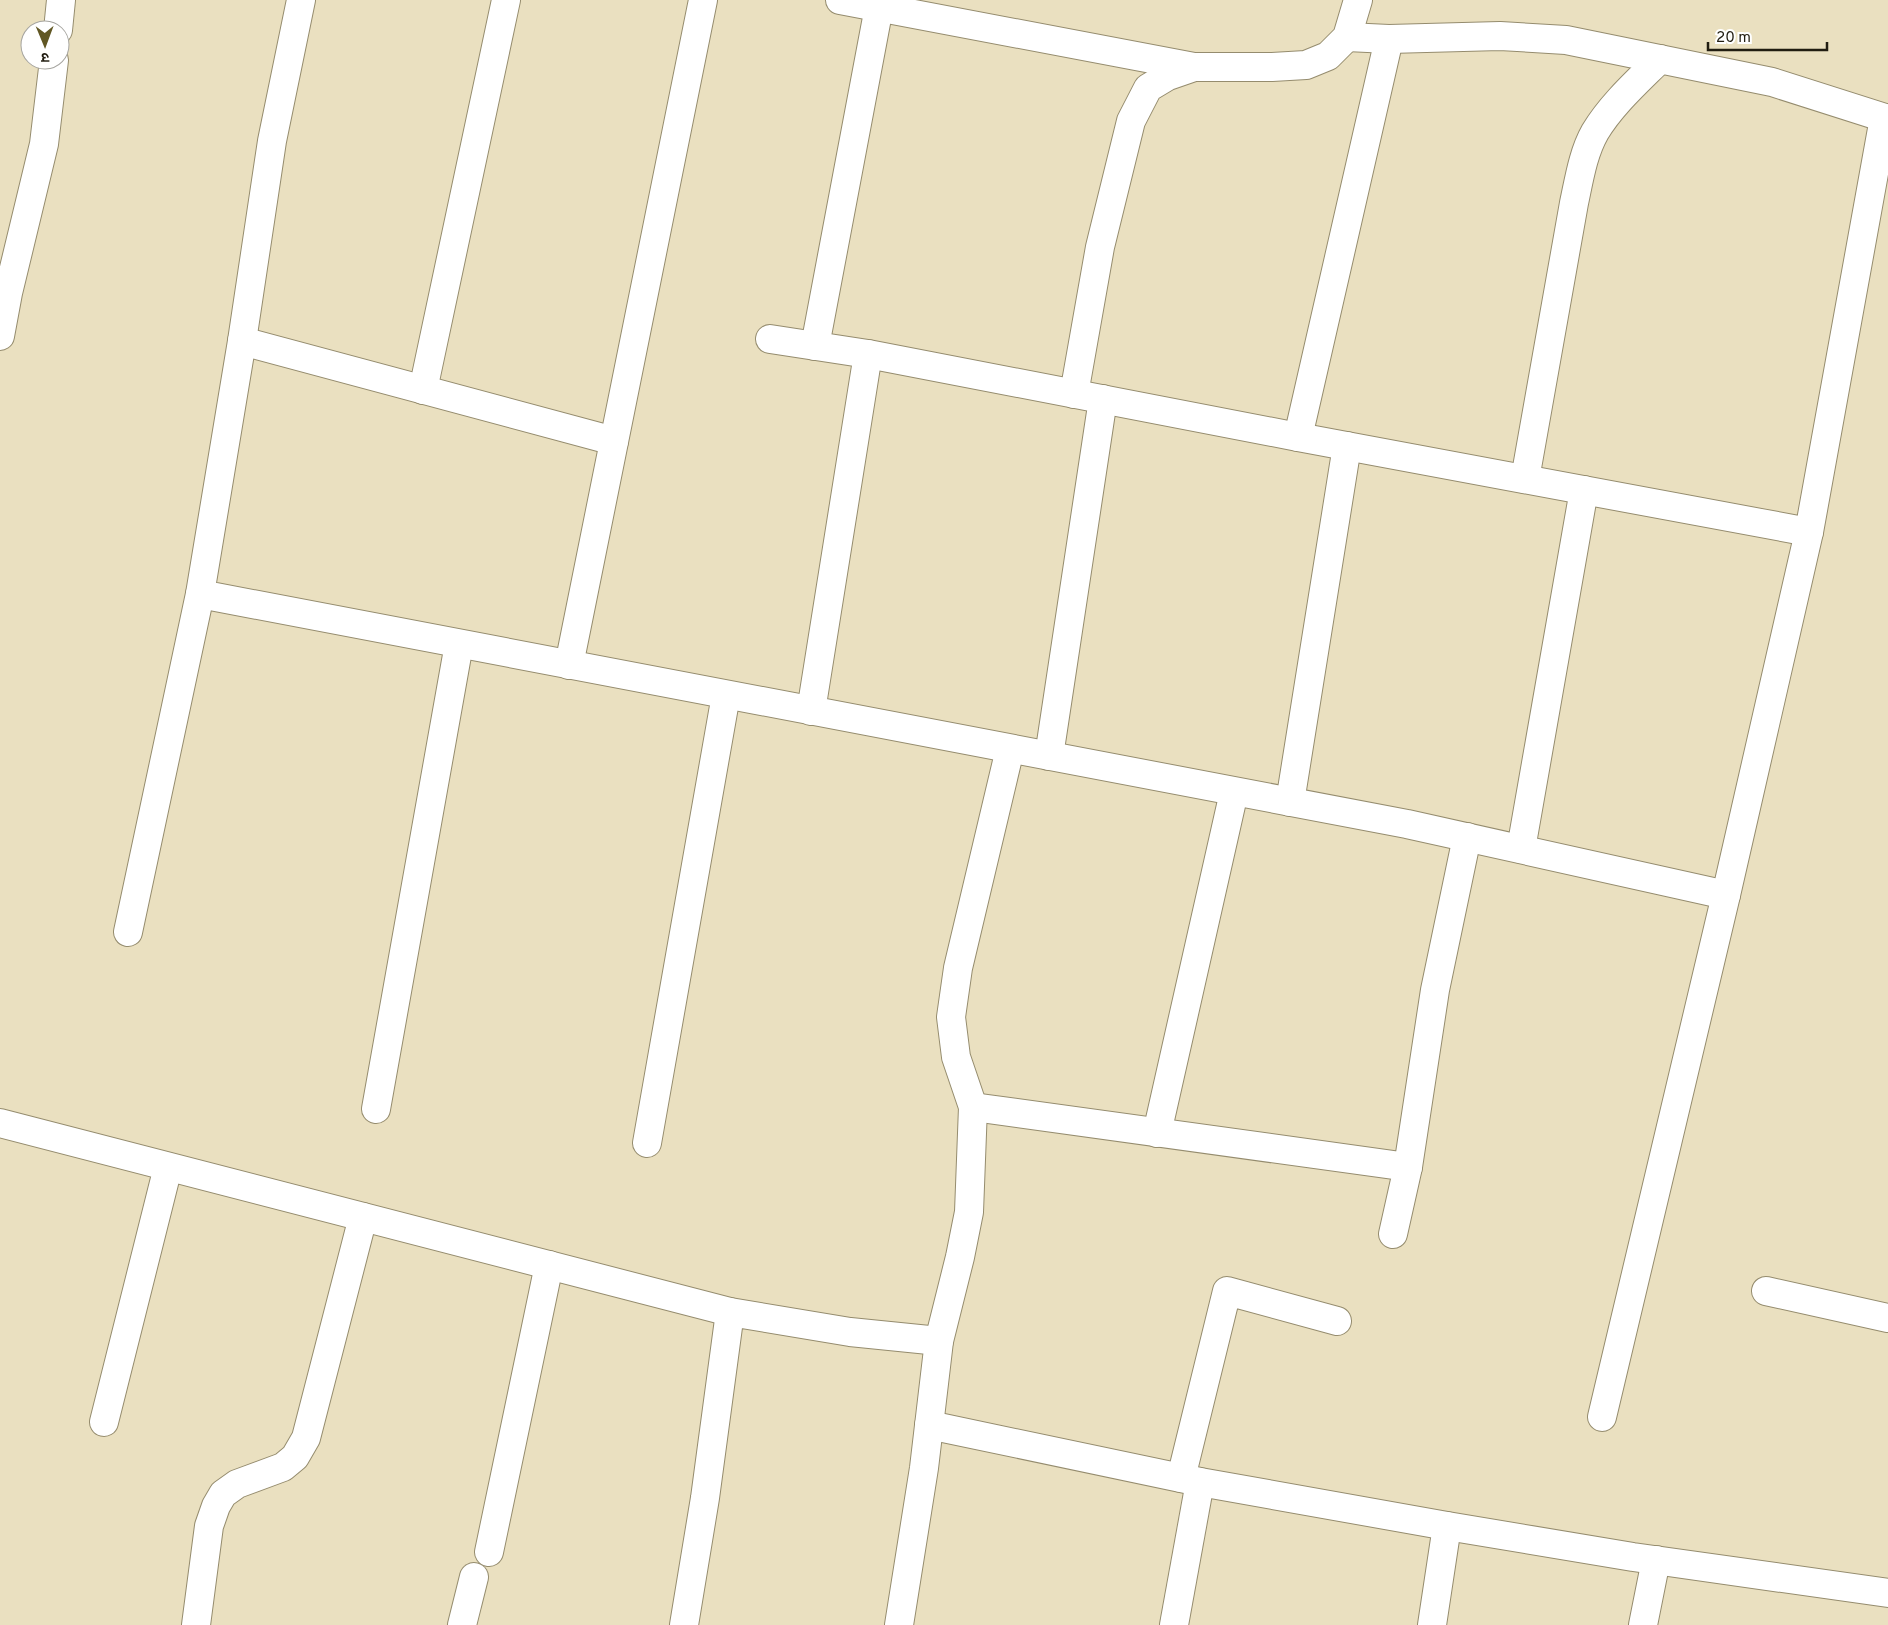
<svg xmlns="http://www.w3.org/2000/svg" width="1888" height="1625" font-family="Overpass,'Noto Sans Devanagari',sans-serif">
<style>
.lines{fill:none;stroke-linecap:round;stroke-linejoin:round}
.minor-casing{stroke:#958c6e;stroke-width:30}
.minor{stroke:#fff;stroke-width:28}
</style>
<rect width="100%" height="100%" fill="#eae0c0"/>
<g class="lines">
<g class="minor-casing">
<g id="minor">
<polyline points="301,0 272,141 242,341 200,594 1407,824 1726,895"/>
<polyline points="840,0 1194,67"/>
<polyline points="58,30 61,0"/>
<polyline points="1347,37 1389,39 1500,36 1566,40 1772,82 1888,119"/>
<polyline points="0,336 8,293 44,144 54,60"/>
<polyline points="770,339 868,354 1298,437 1809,532"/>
<polyline points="242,341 614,441"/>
<polyline points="815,346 879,7"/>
<polyline points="423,390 506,0"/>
<polyline points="1074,394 1100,247 1131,121 1148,88 1168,76 1194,67 1272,67 1306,65 1328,56 1347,37 1358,0"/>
<polyline points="1298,437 1389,39"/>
<path d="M1525,479L1574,203C1579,180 1583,153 1595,132C1612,104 1637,82 1660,59"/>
<polyline points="569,665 703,0"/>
<polyline points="811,711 868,354"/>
<polyline points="1049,756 1103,399"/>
<polyline points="1290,802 1347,446"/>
<polyline points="1521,849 1584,490"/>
<polyline points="128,932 200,594"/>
<polyline points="973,1107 1408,1167"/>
<polyline points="376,1109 459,644"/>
<polyline points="0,1123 730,1312"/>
<polyline points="1157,1133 1234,792"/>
<polyline points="647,1143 726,695"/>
<polyline points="1393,1234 1408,1167 1435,990 1467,837"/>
<polyline points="1766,1291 1888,1318"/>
<polyline points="1602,1417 1726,895 1809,532 1884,118"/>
<polyline points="104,1422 168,1167"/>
<polyline points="929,1425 1200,1482 1447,1526 1633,1557 1888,1593"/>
<polyline points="1181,1478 1227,1291 1337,1321"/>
<polyline points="489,1552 549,1265"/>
<polyline points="196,1625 209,1526 216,1506 223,1494 237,1484 283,1467 295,1457 306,1438 363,1217"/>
<polyline points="462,1625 474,1577"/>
<polyline points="684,1625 705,1498 730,1312 850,1332 939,1341"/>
<polyline points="899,1625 924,1468 939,1341 960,1257 969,1212 973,1107 956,1057 951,1017 958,968 1010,749"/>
<polyline points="1174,1625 1200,1482"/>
<polyline points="1432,1625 1447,1526"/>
<polyline points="1643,1625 1656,1560"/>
</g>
</g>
<use href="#minor" class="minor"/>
</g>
<g transform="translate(45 45) rotate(179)"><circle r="24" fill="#ffffff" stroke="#a6a5a0"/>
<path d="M0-4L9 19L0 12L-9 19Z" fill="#615724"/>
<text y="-8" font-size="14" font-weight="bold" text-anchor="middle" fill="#211d11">उ</text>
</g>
<path d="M1708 42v8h119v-8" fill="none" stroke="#211d11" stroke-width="2.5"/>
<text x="1716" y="42" font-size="15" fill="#211d11" stroke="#ffffff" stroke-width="4" paint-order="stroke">20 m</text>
</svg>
